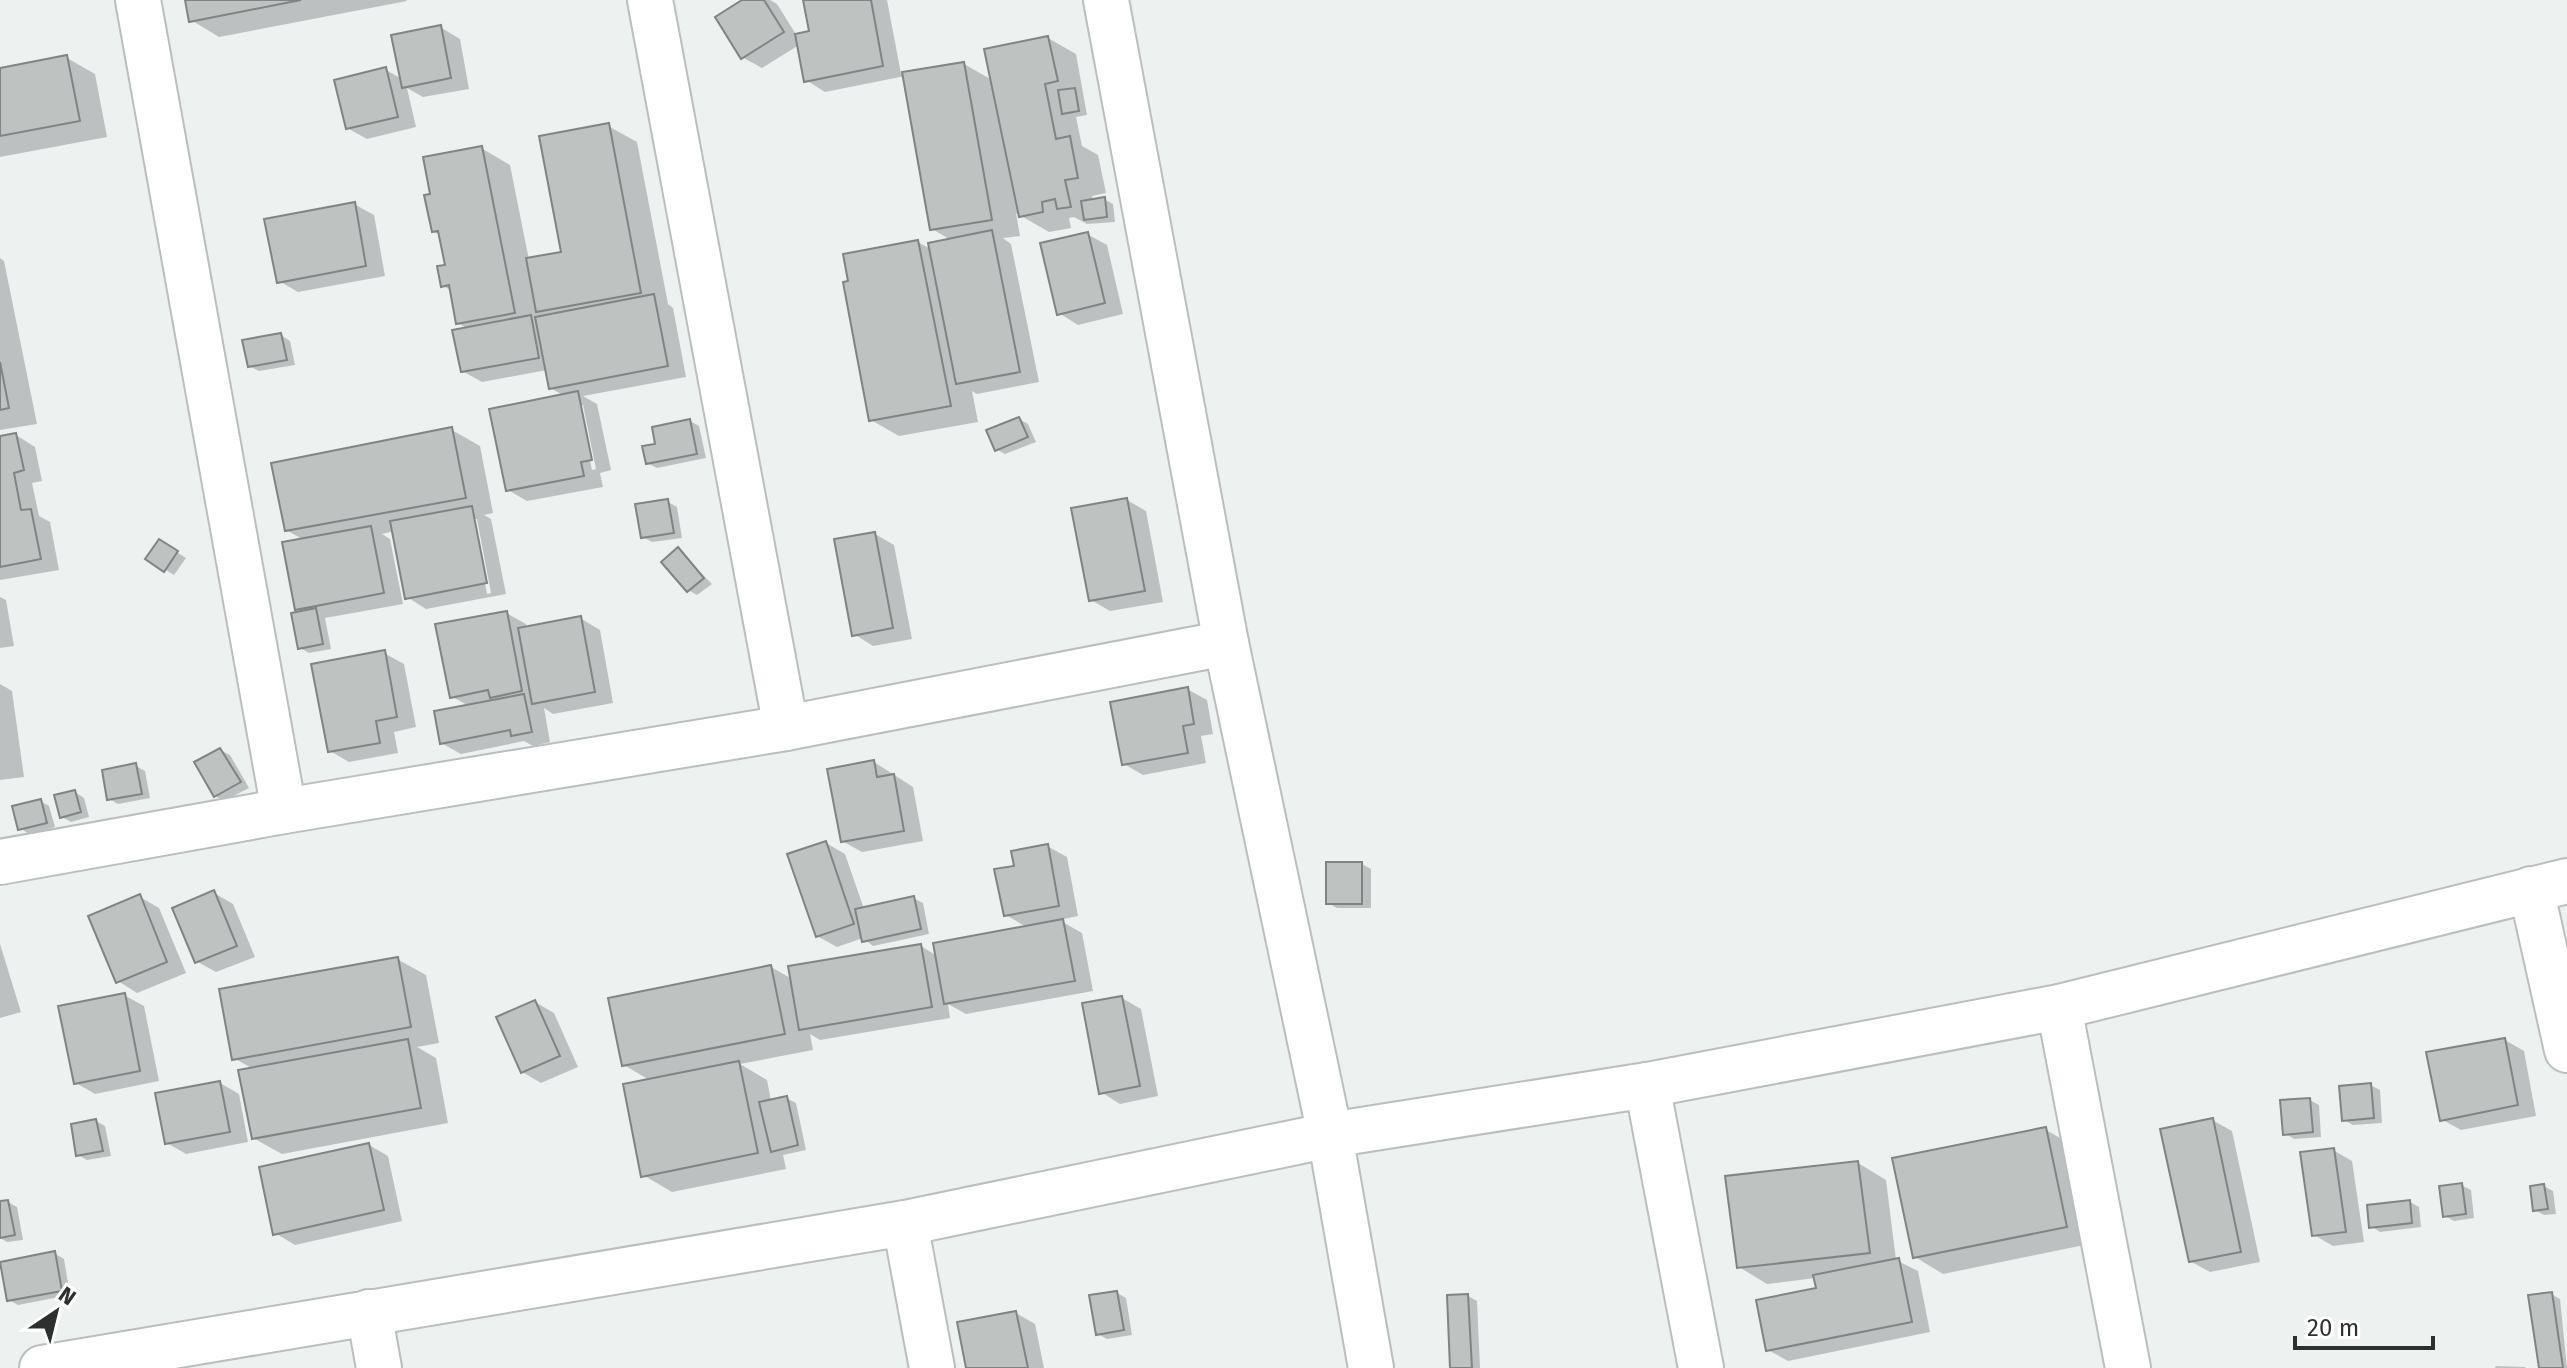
<svg xmlns="http://www.w3.org/2000/svg" width="2567" height="1368" font-family="'Fira Sans',sans-serif">
<style>
.shadow{fill:#0003;fill-rule:evenodd}
.building{fill:#bec2c0;stroke:#808482;stroke-width:2}
.lines{fill:none;stroke-linecap:round;stroke-linejoin:round}
.minor-casing{stroke:#babfbd;stroke-width:48}
.minor{stroke:#fff;stroke-width:44}
</style>
<rect width="100%" height="100%" fill="#edf1f0"/>
<g class="shadow">
<polygon points="187,0 406,0 407,1 219,37 191,20"/>
<polygon points="745,0 770,0 777,4 797,36 812,33 805,0 887,0 901,74 964,64 992,80 1048,38 1076,54 1087,115 1076,117 1082,146 1098,155 1106,193 1092,196 1093,201 1104,199 1113,204 1115,222 1087,224 1074,217 1069,218 1071,228 1049,232 1016,213 1020,236 1003,238 1011,244 1039,382 977,394 972,391 978,422 899,436 871,420 918,242 932,250 951,240 932,229 905,76 825,92 806,80 799,45 762,68 742,57"/>
<polygon points="440,27 460,39 469,89 423,97 407,88 416,127 367,139 347,128 386,70 402,79"/>
<polygon points="67,58 95,74 107,137 0,157 0,70"/>
<path d="M608,126L637,142L668,304L673,308L686,377L583,396L597,404L611,470L600,473L603,487L527,501L508,490L565,396L550,388L547,370L482,382L462,371L468,329L458,323L452,291L443,286L447,267L441,236L433,231V196L481,148L510,165L529,260L563,254ZM579,405H583L596,469L592,470Z"/>
<polygon points="354,204 374,215 385,276 298,292 279,281"/>
<polygon points="1087,234 1107,245 1123,314 1078,325 1059,313"/>
<polygon points="0,258 4,261 37,424 0,430"/>
<polygon points="281,335 290,341 295,365 259,371 249,366"/>
<polygon points="1019,419 1028,424 1036,442 1005,454 996,449"/>
<polygon points="690,421 699,426 706,458 657,468 647,463 658,446"/>
<path d="M452,430L480,446L493,513L484,515L491,519L506,594L426,609L407,597L394,531L382,534L390,539L403,604L325,618L331,649L309,653L300,648L303,612L297,609L304,540L286,530ZM473,519H477L491,593L487,594Z"/>
<polygon points="16,435 35,447 42,481 32,483 39,516 50,522 59,570 0,580 0,438"/>
<polygon points="1127,500 1146,511 1163,602 1110,611 1091,600"/>
<polygon points="668,502 677,507 682,538 652,542 643,537"/>
<polygon points="875,534 894,545 912,639 873,646 854,634"/>
<polygon points="159,541 186,558 174,575 148,559"/>
<polygon points="678,550 712,584 697,595 688,590"/>
<polygon points="0,597 6,600 14,646 0,648"/>
<polygon points="506,613 526,624 526,629 580,618 600,630 613,703 553,714 544,708 550,742 533,746 524,741 461,754 441,743 469,706 451,696"/>
<polygon points="384,653 404,664 416,727 394,732 398,753 349,762 330,751"/>
<polygon points="0,684 12,691 24,777 0,780"/>
<polygon points="1187,689 1207,700 1213,734 1201,736 1206,763 1143,775 1124,764"/>
<polygon points="220,750 230,755 249,788 224,801 215,796"/>
<polygon points="874,762 913,787 923,841 862,852 842,841"/>
<polygon points="136,766 145,771 150,798 118,804 109,799"/>
<polygon points="75,792 84,798 89,817 71,822 62,817"/>
<polygon points="40,801 49,806 55,827 29,834 20,828"/>
<polygon points="826,843 845,854 864,909 913,898 923,903 929,934 873,946 863,938 837,947 817,936"/>
<polygon points="1047,846 1067,857 1078,916 1059,920 1082,933 1093,991 966,1014 948,1004 950,1018 820,1040 810,1034 813,1050 740,1064 767,1080 771,1101 786,1098 796,1103 806,1150 783,1155 786,1169 672,1192 643,1175 651,1081 624,1065 771,967 792,979 921,946 937,956 1028,928 1006,915 1017,867"/>
<polygon points="1362,864 1371,869 1371,908 1337,908 1328,903"/>
<polygon points="214,893 233,904 255,957 216,972 196,961"/>
<polygon points="140,897 159,908 186,973 137,993 118,981"/>
<polygon points="0,944 21,1012 0,1018"/>
<polygon points="397,959 426,975 439,1043 417,1047 436,1058 448,1123 282,1154 253,1138 253,1069 234,1058"/>
<polygon points="124,995 144,1006 159,1081 95,1094 76,1083"/>
<polygon points="1122,998 1141,1009 1158,1096 1120,1104 1101,1092"/>
<polygon points="535,1002 554,1013 578,1067 541,1083 522,1072"/>
<polygon points="2505,1040 2524,1051 2536,1116 2461,1130 2441,1119"/>
<polygon points="220,1083 239,1094 248,1142 186,1154 167,1143"/>
<polygon points="2370,1085 2380,1090 2382,1123 2353,1125 2344,1120"/>
<polygon points="2310,1100 2319,1105 2321,1137 2294,1139 2285,1133"/>
<polygon points="2212,1120 2232,1131 2260,1262 2210,1272 2190,1261"/>
<polygon points="96,1121 105,1126 111,1156 87,1160 78,1155"/>
<polygon points="2046,1130 2074,1146 2094,1243 1943,1274 1915,1257"/>
<polygon points="369,1145 388,1156 402,1221 295,1245 275,1233"/>
<polygon points="2333,1150 2352,1161 2364,1242 2333,1246 2314,1235"/>
<polygon points="1858,1163 1886,1180 1896,1260 1918,1271 1930,1332 1788,1361 1768,1350 1818,1290 1815,1278 1767,1284 1739,1267"/>
<polygon points="2461,1185 2471,1190 2474,1218 2454,1221 2445,1216"/>
<polygon points="2544,1186 2553,1191 2556,1214 2544,1215 2535,1210"/>
<polygon points="8,1202 17,1207 23,1240 7,1242 0,1238 0,1203"/>
<polygon points="2410,1202 2419,1207 2421,1227 2380,1232 2371,1226"/>
<polygon points="54,1253 64,1259 70,1295 18,1305 9,1300"/>
<polygon points="1117,1293 1126,1298 1132,1335 1107,1339 1098,1334"/>
<polygon points="2551,1294 2560,1299 2567,1368 2541,1368"/>
<polygon points="1468,1296 1477,1301 1480,1368 1452,1368"/>
<polygon points="1016,1313 1035,1324 1044,1368 968,1368"/>
<polygon points="2496,1366 2525,1367 2526,1368 2495,1368"/>
</g>
<g class="building">
<polygon points="185,0 301,0 189,22"/>
<polygon points="742,0 764,0 784,32 741,59 715,17"/>
<polygon points="803,0 871,0 883,66 804,82 795,34 809,31"/>
<polygon points="441,25 451,78 402,88 391,35"/>
<polygon points="1048,36 1058,81 1045,84 1056,139 1070,136 1078,178 1065,180 1071,207 1057,209 1055,199 1042,202 1043,212 1019,217 984,49"/>
<polygon points="67,55 80,121 0,136 0,68"/>
<polygon points="964,62 992,220 930,230 902,72"/>
<polygon points="386,67 398,117 346,129 334,80"/>
<polygon points="1075,88 1079,111 1062,114 1058,90"/>
<polygon points="609,123 641,293 536,312 526,258 561,252 539,136"/>
<polygon points="482,146 515,313 456,324 449,285 441,287 437,266 445,265 438,231 432,232 424,195 430,194 423,157"/>
<polygon points="1105,197 1107,217 1084,220 1081,201"/>
<polygon points="355,202 366,266 277,283 264,219"/>
<polygon points="992,230 1020,372 956,384 928,243"/>
<polygon points="1088,232 1105,303 1057,315 1040,243"/>
<polygon points="918,240 951,406 869,421 843,282 848,281 843,254"/>
<polygon points="654,294 668,366 549,389 535,317"/>
<polygon points="531,315 539,358 461,372 452,330"/>
<polygon points="281,333 287,360 248,367 242,340"/>
<polygon points="0,362 9,408 0,410"/>
<polygon points="578,391 592,460 581,462 584,476 506,491 489,409"/>
<polygon points="1019,417 1028,437 995,451 986,430"/>
<polygon points="690,419 697,454 646,464 642,446 655,444 652,427"/>
<polygon points="452,427 466,498 285,531 271,463"/>
<polygon points="16,433 24,470 14,473 21,510 31,509 41,559 0,567 0,436"/>
<polygon points="1127,498 1145,591 1089,601 1071,508"/>
<polygon points="668,499 674,533 641,538 635,504"/>
<polygon points="472,506 487,583 405,599 390,521"/>
<polygon points="371,526 384,593 295,610 282,542"/>
<polygon points="875,532 893,628 852,636 834,539"/>
<polygon points="159,539 178,551 164,572 145,559"/>
<polygon points="678,547 704,578 687,592 661,562"/>
<polygon points="316,608 323,644 298,649 291,613"/>
<polygon points="507,611 522,691 490,698 488,690 450,698 435,624"/>
<polygon points="581,616 595,692 532,704 518,628"/>
<polygon points="385,650 397,717 376,721 380,743 328,752 311,664"/>
<polygon points="1188,687 1194,724 1183,726 1188,753 1122,765 1110,702"/>
<polygon points="524,694 532,732 511,736 510,730 440,744 434,711"/>
<polygon points="220,748 241,782 214,797 194,762"/>
<polygon points="874,760 877,777 894,774 904,831 841,842 827,769"/>
<polygon points="136,763 142,794 107,800 102,770"/>
<polygon points="75,790 81,812 60,818 54,795"/>
<polygon points="41,799 47,823 18,830 12,806"/>
<polygon points="826,841 854,924 816,937 787,854"/>
<polygon points="1048,844 1059,906 1004,916 994,869 1014,866 1011,851"/>
<rect x="1326" y="862" width="36" height="42"/>
<polygon points="214,890 237,946 195,963 172,908"/>
<polygon points="140,894 167,962 116,983 88,916"/>
<polygon points="914,896 921,929 862,942 855,909"/>
<polygon points="1063,919 1075,981 944,1004 933,943"/>
<polygon points="921,944 932,1007 799,1030 788,966"/>
<polygon points="398,957 411,1027 232,1060 219,989"/>
<polygon points="771,965 785,1034 622,1066 608,998"/>
<polygon points="125,993 140,1071 74,1084 58,1006"/>
<polygon points="1122,996 1140,1086 1099,1094 1082,1003"/>
<polygon points="535,1000 560,1056 521,1073 496,1017"/>
<polygon points="2505,1038 2518,1105 2440,1121 2426,1052"/>
<polygon points="408,1039 421,1108 252,1139 238,1070"/>
<polygon points="739,1061 758,1153 641,1177 623,1084"/>
<polygon points="220,1081 230,1132 165,1144 155,1093"/>
<polygon points="2371,1083 2374,1118 2342,1121 2339,1086"/>
<polygon points="787,1096 798,1145 771,1152 759,1102"/>
<polygon points="2310,1098 2313,1132 2283,1135 2280,1100"/>
<polygon points="2213,1118 2241,1252 2189,1262 2160,1129"/>
<polygon points="96,1119 103,1151 76,1156 71,1124"/>
<polygon points="2046,1127 2067,1227 1913,1258 1892,1158"/>
<polygon points="369,1143 384,1210 273,1235 259,1167"/>
<polygon points="2334,1148 2346,1232 2312,1236 2300,1152"/>
<polygon points="1858,1161 1870,1253 1737,1268 1725,1176"/>
<polygon points="2462,1183 2466,1214 2443,1217 2439,1186"/>
<polygon points="2544,1184 2548,1209 2533,1211 2530,1186"/>
<polygon points="8,1200 15,1235 0,1238 0,1201"/>
<polygon points="2410,1200 2412,1223 2369,1228 2367,1205"/>
<polygon points="55,1251 62,1291 7,1301 0,1262"/>
<polygon points="1899,1258 1912,1322 1766,1351 1756,1300 1816,1288 1813,1275"/>
<polygon points="1117,1291 1124,1330 1096,1335 1089,1295"/>
<polygon points="2552,1292 2563,1368 2539,1368 2528,1295"/>
<polygon points="1468,1294 1472,1368 1450,1368 1447,1295"/>
<polygon points="1016,1311 1028,1368 966,1368 957,1322"/>
</g>
<g class="lines">
<g class="minor-casing">
<g id="minor">
<polyline points="138,0 284,811"/>
<polyline points="650,0 786,728"/>
<polyline points="1106,0 1226,643 1330,1135 1371,1368"/>
<polyline points="0,862 284,811 786,728 1226,643"/>
<polyline points="2531,889 2567,1050"/>
<polyline points="2059,1007 2128,1368"/>
<polyline points="1647,1085 1701,1368"/>
<polyline points="905,1223 932,1368"/>
<polyline points="369,1312 379,1368"/>
<polyline points="42,1368 905,1223 1330,1135 1647,1085 2059,1007 2567,881"/>
</g>
</g>
<use href="#minor" class="minor"/>
</g>
<g transform="translate(56 1312) rotate(35)" stroke="#ffffff" stroke-width="6" paint-order="stroke">
<path d="M0-6L14 30L0 20L-14 30Z" fill="#2e302f"/>
<text y="-12" font-size="22" font-weight="bold" text-anchor="middle" fill="#2e302f">N</text>
</g>
<path d="M2295 1336v12h138v-12" fill="none" stroke="#2e302f" stroke-width="4"/>
<text x="2307" y="1336" font-size="24" fill="#2e302f" stroke="#ffffff" stroke-width="6" paint-order="stroke">20 m</text>
</svg>
